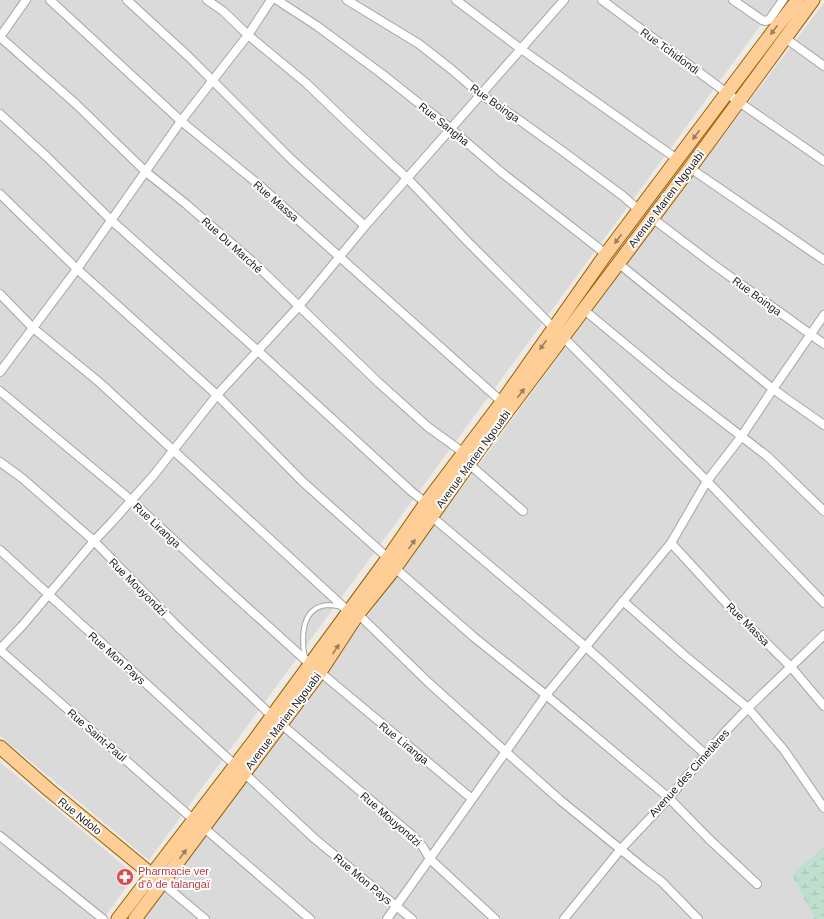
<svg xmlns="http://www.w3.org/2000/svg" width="824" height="919" font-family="Arial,sans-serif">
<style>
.residential{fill:#dbdada}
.wetland{fill:url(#wetland-marsh)}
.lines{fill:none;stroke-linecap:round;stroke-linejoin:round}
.lane-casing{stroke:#a4a4a4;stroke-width:6}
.street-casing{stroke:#a4a4a4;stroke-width:10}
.primary-casing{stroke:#965e00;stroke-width:15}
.lane{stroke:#fff;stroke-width:4}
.street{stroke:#fff;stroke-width:8}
.primary{stroke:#ffce97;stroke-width:13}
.oneway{fill:#997e60}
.labels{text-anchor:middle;stroke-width:4;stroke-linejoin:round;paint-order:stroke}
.street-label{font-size:11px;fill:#1d1d1d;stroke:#fff}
.health-label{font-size:11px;fill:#be3a42;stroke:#fff;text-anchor:start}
</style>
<defs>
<pattern id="wetland-marsh" width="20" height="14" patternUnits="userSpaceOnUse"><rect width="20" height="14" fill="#bedfce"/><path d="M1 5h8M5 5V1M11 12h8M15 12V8" fill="none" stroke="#a3bfb0"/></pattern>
</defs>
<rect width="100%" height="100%" fill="#efeae2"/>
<g class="residential">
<polygon points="0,0 779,0 149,860 0,736"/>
<polygon points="824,3 824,919 144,919 666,211"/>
<polygon points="0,762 135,875 103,919 0,919"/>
</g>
<polygon class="wetland" points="824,847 824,919 813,919 814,917 792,875"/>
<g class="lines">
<g class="lane-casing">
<path id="lane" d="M305,658C301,637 301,607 328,605C332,605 337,606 341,607"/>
</g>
<g class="street-casing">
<g id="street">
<polyline points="50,0 181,121 258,184 502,402"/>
<polyline points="127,0 189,57 292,160 365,226"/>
<polyline points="207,0 223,11 248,35 306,83 352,127 408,179 467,241 707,481 824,603"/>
<polyline points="277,0 317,26 382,74 450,128 501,172 606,254"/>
<polyline points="347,0 419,44 451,69 480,94 515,117 561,150 623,196 640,211"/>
<polyline points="456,0 521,49 677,159"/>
<polyline points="602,0 739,102 824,161"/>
<polyline points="733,0 762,20 765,21 769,20 783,0"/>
<polyline points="0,37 76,104 146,172 186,204 253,262 379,383 428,427 464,453"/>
<polyline points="0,37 26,0"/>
<polyline points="785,38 824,66"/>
<polyline points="0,114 46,156 111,220 257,350 411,491 426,503"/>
<polyline points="690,168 824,260"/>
<polyline points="0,194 77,269 217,395 303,482 388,558"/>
<polyline points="652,218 714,265 824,344"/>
<polyline points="618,263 773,389 824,425"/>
<polyline points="0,294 33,328 99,382 348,611"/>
<polyline points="583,309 671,382 767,456 824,511"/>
<polyline points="0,372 77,269 181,121 248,35 271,0"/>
<polyline points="0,391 131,500 218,581 310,664"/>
<polyline points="0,462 22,478 94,541 178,627 272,716"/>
<polyline points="469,464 523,511"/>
<polyline points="431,516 586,647 705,754"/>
<polyline points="671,543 728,605 791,667 824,706"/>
<polyline points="0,550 235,765"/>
<polyline points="395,568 475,638 546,695 669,798 709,839 757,884"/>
<polyline points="623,601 683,654 748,708 784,750 824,808"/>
<polyline points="358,614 429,683 506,752 560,800 646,870 662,882 698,919"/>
<polyline points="0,649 22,626 94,541 112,522 153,476 217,395 299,306 365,226 564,0"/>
<polyline points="0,650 194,820"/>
<polyline points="320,672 471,798"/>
<polyline points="281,724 413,836 423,847 430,859 495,919"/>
<polyline points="244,773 315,839 412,919"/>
<polyline points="203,827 310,919"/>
<polyline points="0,836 103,919"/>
<polyline points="162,883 205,919"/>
<polyline points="387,919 546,695 671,543 707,481 741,437 773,389 824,315"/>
<polyline points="564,919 620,850 669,798 688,775 726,731 748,708 824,635"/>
</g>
</g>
<g class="primary-casing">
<g id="primary">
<polyline points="0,747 49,790 157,879"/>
<polyline points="118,919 254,741 388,558 426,503 502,402 606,254 775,29 798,0"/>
<polyline points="135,919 320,672 358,614 395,568 488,437 690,168 813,0"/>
</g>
</g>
<use href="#lane" class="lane"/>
<use href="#street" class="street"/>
<use href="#primary" class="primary"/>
</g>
<defs><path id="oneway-solid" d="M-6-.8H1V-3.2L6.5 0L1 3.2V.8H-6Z"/></defs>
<g class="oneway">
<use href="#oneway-solid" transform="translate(774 30) rotate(127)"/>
<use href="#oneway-solid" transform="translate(696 135) rotate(127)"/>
<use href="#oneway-solid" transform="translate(618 239) rotate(127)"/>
<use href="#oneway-solid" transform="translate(543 345) rotate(125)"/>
<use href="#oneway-solid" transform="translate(521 393) rotate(-53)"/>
<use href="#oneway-solid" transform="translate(412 544) rotate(-55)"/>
<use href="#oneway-solid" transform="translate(336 649) rotate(-56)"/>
<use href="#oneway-solid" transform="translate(183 854) rotate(-53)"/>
</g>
<defs>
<g id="pharmacy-disc" transform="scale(0.9)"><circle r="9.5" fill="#e0444e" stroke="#fff"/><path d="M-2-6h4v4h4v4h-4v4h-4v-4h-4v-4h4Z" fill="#fff"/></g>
</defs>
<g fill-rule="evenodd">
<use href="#pharmacy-disc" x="125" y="877"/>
</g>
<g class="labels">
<g class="street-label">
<text transform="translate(670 51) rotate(36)" y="4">Rue Tchidondi</text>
<text transform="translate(495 103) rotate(35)" y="4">Rue Boinga</text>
<text transform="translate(444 124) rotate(39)" y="4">Rue Sangha</text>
<text transform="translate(666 199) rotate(-53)" y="4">Avenue Marien Ngouabi</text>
<text transform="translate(276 201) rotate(41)" y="4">Rue Massa</text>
<text transform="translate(232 245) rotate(42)" y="4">Rue Du Marché</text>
<text transform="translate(757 296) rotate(36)" y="4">Rue Boinga</text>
<text transform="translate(473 459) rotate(-54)" y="4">Avenue Marien Ngouabi</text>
<text transform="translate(157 525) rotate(43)" y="4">Rue Liranga</text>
<text transform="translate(138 587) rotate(45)" y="4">Rue Mouyondzi</text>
<text transform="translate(748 624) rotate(45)" y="4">Rue Massa</text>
<text transform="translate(117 658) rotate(42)" y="4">Rue Mon Pays</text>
<text transform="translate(283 721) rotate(-53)" y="4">Avenue Marien Ngouabi</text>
<text transform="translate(97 735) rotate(41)" y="4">Rue Saint-Paul</text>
<text transform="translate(404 743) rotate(39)" y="4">Rue Liranga</text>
<text transform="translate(689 773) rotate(-48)" y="4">Avenue des Cimetières</text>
<text transform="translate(80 816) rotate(39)" y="4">Rue Ndolo</text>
<text transform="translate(391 819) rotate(41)" y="4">Rue Mouyondzi</text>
<text transform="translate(363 879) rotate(40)" y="4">Rue Mon Pays</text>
</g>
<g class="health-label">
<text x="138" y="875">Pharmacie ver<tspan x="138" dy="13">d'ô de talangaï</tspan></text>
</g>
</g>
</svg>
